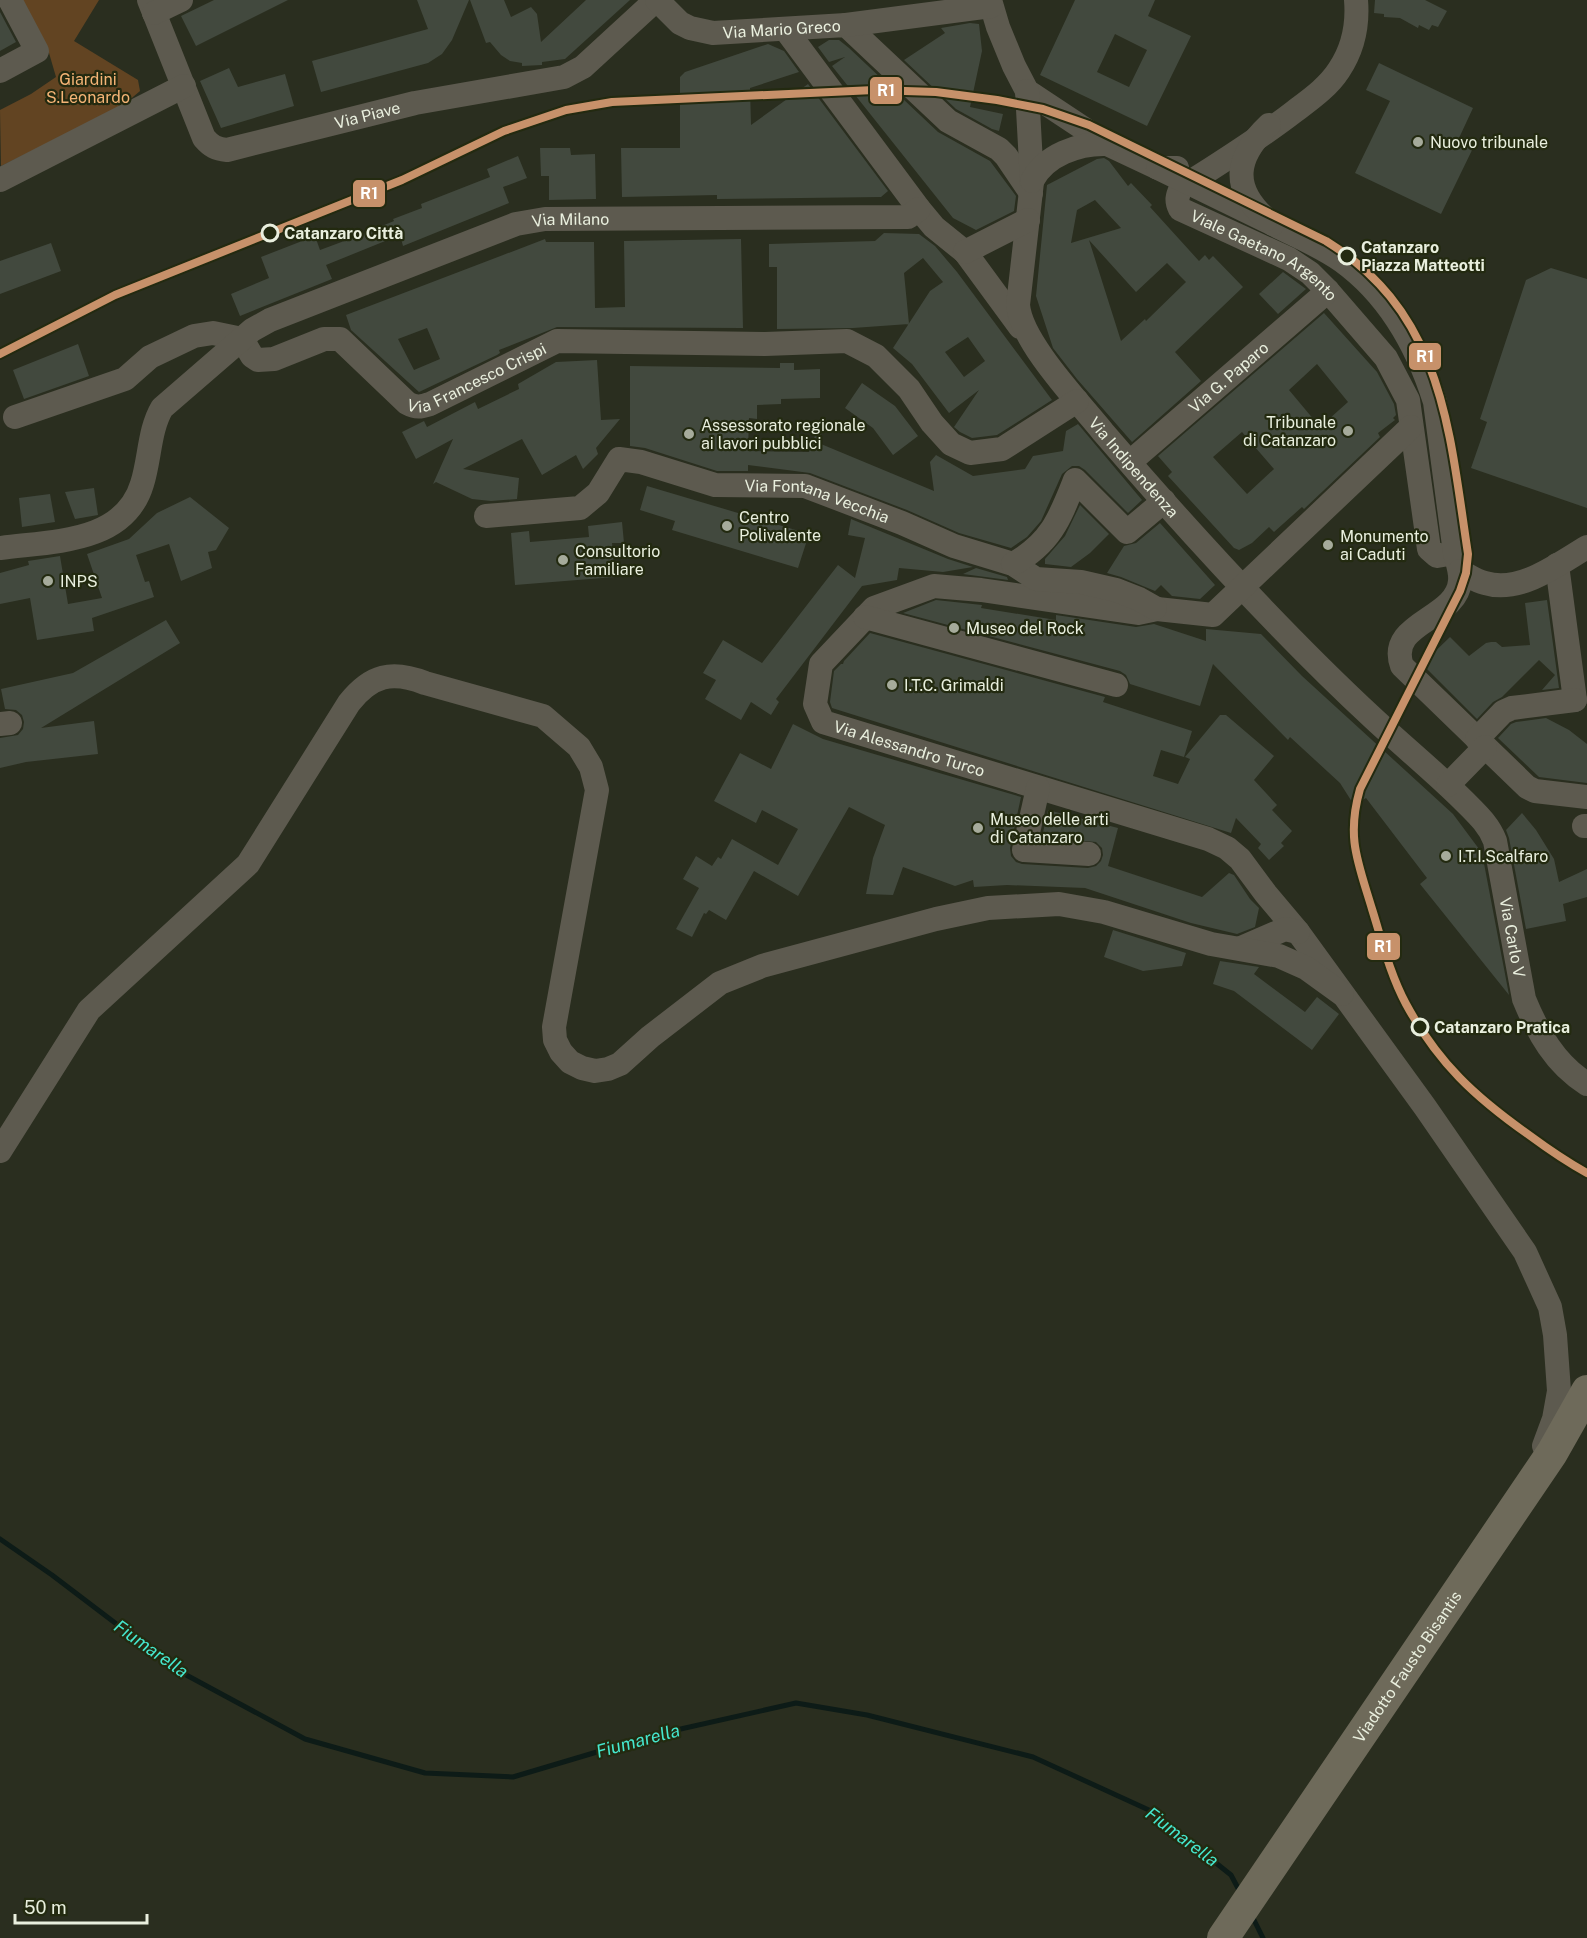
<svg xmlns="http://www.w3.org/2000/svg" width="1587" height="1938" font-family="'Public Sans',sans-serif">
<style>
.green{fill:#624422}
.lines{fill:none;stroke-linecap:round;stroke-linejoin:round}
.stream{stroke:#0d1b17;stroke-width:5}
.building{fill:#42493e;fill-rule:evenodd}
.minor{stroke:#5d5a4f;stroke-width:24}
.major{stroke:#6e6a5a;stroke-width:32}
.minor-bridge{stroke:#5d5a4f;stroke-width:24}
.rail-1-casing{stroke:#232a10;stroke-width:12}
.rail-1{stroke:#c7916a;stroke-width:8}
.poi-dot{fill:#a6ab9b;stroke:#232a10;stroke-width:2}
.stop-dot{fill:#232a10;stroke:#e9efde;stroke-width:3}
.labels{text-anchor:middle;stroke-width:4.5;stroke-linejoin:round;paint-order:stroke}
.street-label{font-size:16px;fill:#e9efde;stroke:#232a10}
.park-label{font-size:16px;fill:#f5b476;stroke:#232a10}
.poi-label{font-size:16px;fill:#e9efde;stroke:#232a10;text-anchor:start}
.stop-label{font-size:16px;font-weight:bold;fill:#e9efde;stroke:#232a10;text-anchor:start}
.water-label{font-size:18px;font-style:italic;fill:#45e7ce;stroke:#232a10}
.line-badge{stroke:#232a10;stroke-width:2}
.badge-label{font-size:16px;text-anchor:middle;font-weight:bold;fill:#fff}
</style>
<rect width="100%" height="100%" fill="#2a2e1f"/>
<polygon class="green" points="21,0 99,0 74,41 138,80 140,91 120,108 1,166 0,110 31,94 56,77 47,46"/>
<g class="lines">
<g class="stream">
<polyline points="0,1539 52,1575 177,1670 305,1739 425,1773 513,1777 654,1735 796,1703 867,1715 1033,1757 1151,1811 1231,1875 1240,1892"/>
<polyline points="1251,1914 1263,1938"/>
</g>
</g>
<g class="building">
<polygon points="214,0 288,0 196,46 181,16"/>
<polygon points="417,0 469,0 452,40 442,54 428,63 321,92 312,61 428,29"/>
<polygon points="470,0 504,0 511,17 531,7 537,14 541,42 586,0 630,0 565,59 542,62 542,65 522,66 522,63 510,61 501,55 490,42 486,43"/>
<path d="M1075,0H1155L1148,16L1191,36L1147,126L1040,75ZM1115,34L1147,50L1129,87L1097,72Z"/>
<polygon points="1375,0 1425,0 1447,11 1438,27 1432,25 1429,30 1419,25 1418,28 1400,18 1384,17 1384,14 1374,13"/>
<polygon points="0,12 16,42 0,51"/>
<polygon points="970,23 979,24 982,51 970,107 1003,114 999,131 992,129 956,109 904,60 945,33 941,28"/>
<polygon points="829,40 839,40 849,48 938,132 990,161 1016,196 1014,211 976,230 953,218 832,66 845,57 829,62 818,47"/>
<polygon points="768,44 784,51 799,72 750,88 751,125 808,84 888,191 881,197 717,199 717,195 622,197 621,148 680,148 680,77 685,72"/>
<polygon points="1379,63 1473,108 1459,138 1474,146 1441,214 1355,173 1390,101 1366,90"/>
<polygon points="229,68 238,87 285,74 294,106 221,128 200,81"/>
<polygon points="540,148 570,148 571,155 595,154 596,199 549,200 549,176 541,176"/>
<polygon points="518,156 527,178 503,187 509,203 403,246 400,235 326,265 332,279 240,316 231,294 269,278 261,257 315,236 320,250 355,237 394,221 393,219 422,208 421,204 490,177 487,169"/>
<path d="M1104,158L1109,161L1128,186L1131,183L1152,205L1150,207L1199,261L1205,255L1209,260L1213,256L1243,287L1175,352L1201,381L1132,442L1077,379L1053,348L1036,296L1047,185L1097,159ZM1095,200L1121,228L1071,243L1077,210ZM1089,240L1136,292L1167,263L1186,282L1146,321L1145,319L1121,341Z"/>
<path d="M884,233L919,234L935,246L957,272L1052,400L997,435L972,438L960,432L954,427L979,390L949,413L912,364L893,348L930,291L943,282L923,258L904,273L909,324L853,328L777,329V267H769V244L875,241ZM968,337L985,361L964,377L945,352Z"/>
<path d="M545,239L546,242H594L595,308L625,307L624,241L741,239L743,328L557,327L499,350L500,353L497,355L419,392L351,330L346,315ZM427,328L440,359L414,370L398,339Z"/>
<polygon points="51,243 61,271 0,294 0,261"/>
<polygon points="1551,268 1587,279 1587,508 1471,468 1487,422 1480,419 1526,280"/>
<polygon points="1283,272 1306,289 1278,314 1259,294"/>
<path d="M1324,313L1377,372L1394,404L1396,415L1393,418L1395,420L1378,433L1380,437L1304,509L1302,507L1274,532L1269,527L1252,543L1239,550L1234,548L1168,476L1172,472L1158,456ZM1317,364L1348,402L1320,427L1289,390ZM1242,432L1274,469L1247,494L1213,457Z"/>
<polygon points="78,344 89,376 24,399 13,370"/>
<polygon points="597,360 601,420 620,419 596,448 598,454 583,469 576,455 542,475 522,439 463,469 519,478 517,499 491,501 472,499 436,482 433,484 453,439 416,459 402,432 424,421 427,427 475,402 478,409 519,389 518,384 556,362"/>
<polygon points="780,363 794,363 794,370 820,369 820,398 781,399 781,404 757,405 757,419 749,418 748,451 809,452 819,425 821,425 821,444 934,491 930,462 936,455 973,476 1025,469 1033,456 1063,451 1066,431 1078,424 1142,500 1128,513 1085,470 1079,466 1072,466 1062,474 1041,521 1027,537 1011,548 959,533 907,510 810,473 748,465 748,471 717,471 645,448 630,446 630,366 780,368"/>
<polygon points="862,383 895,406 918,436 893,455 873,428 845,408"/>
<polygon points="647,486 809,534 798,568 672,530 675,521 640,510"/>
<polygon points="94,488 98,515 75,519 65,492"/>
<polygon points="50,494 55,522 22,527 19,498"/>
<polygon points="190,497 229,528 216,550 208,552 212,568 181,581 169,544 136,555 145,582 149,581 154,597 92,618 94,631 37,640 30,598 0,604 0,573 29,565 28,561 60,556 68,604 102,598 87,554 129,539 157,513"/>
<polygon points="1080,505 1109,534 1090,553 1071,567 1045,564 1045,559 1065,536"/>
<polygon points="851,519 948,559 973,567 943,572 899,568 897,580 862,586 776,699 779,702 771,715 751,702 741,720 705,699 716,680 703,673 723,640 762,663 838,565 855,578 865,538 848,535"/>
<polygon points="622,522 624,543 612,543 615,577 515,585 511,533 529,531 530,542 589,537 588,526"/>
<polygon points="1160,523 1215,585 1200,599 1172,596 1161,585 1155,591 1121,577 1107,573 1124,546 1136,543"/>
<polygon points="976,568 1007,577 1008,580 963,574"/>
<polygon points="936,600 982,605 981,608 1056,620 1056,615 1136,627 1154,624 1206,641 1206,629 1261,634 1302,676 1453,814 1482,853 1509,995 1420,884 1427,878 1366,798 1354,805 1340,783 1290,737 1288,740 1213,664 1200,706 1130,684 1126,675 1120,671 903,613"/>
<polygon points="1547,600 1559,688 1542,690 1555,675 1539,660 1502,697 1493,702 1477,719 1422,664 1450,637 1469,656 1486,643 1491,642 1496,642 1502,647 1530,645 1525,603"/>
<polygon points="166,620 180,643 41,728 94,721 98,754 26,762 0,768 0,738 18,735 23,729 24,722 22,715 16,710 5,709 1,689 73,673"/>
<polygon points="870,633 1105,697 1103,702 1192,731 1184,757 1161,750 1153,776 1178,784 1190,759 1185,757 1220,715 1226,715 1274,756 1254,780 1277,805 1272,810 1292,831 1281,843 1284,846 1269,860 1258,848 1261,844 1236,818 1231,833 832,708 830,702 834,671 841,664 843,664 844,661"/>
<polygon points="1546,718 1569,730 1587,744 1587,783 1539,777 1498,738 1511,724 1516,722"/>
<polygon points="793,724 823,739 1021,797 1010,848 1011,856 1016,862 1022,864 1088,868 1096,866 1101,861 1103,855 1102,848 1096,842 1042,837 1048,810 1118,828 1108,866 1202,897 1229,873 1234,875 1250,899 1259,908 1255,927 1237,934 1233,933 1191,923 1085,888 1007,885 974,887 973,880 955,886 903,867 893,895 866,894 873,858 885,825 849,807 798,896 754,871 726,920 709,910 706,914 704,913 692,937 676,929 699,888 683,879 696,856 712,866 718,857 721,859 732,839 778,865 798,829 762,810 756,823 714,801 740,753 771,769"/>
<polygon points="1522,813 1536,830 1554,859 1559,882 1587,869 1587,897 1563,904 1566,921 1526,929 1509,838 1506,830"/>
<polygon points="1113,930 1186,953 1182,966 1143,971 1104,957"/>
<polygon points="1220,961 1259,967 1254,974 1305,1012 1317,997 1339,1014 1312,1050 1234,991 1213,984"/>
</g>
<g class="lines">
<g class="minor">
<path id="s1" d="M149,0L204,138C211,146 216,149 227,150L415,103L564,77L583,67L656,0"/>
<path id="s2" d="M657,0L680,23L690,28L713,33L846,25L948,121L999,149L1006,156L1031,193"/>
<polyline points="990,0 998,27 1014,66 1027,91 1107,144 1158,168 1177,168"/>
<path id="s3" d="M1356,0C1358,24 1353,49 1339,70C1328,87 1311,99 1295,111C1259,139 1220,163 1181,188C1177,196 1176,201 1180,209L1289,259L1310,273L1328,291L1386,358L1408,400L1429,549L1437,556L1455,553"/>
<polyline points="154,13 181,0"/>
<polyline points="846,25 991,6"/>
<polyline points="786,30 919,209 934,227 965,252 1020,327"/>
<polyline points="0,71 37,51 10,0"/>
<path id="s4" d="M1027,91L1032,182L1018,305C1021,342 1079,402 1103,432C1189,532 1277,629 1374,719C1404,747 1436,773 1465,802C1477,814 1489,825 1495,841L1524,999C1538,1033 1555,1064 1587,1084"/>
<polyline points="0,180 184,86"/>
<path d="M1032,181C1045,155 1079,143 1107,144"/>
<path d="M1273,224C1296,236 1321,246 1342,261C1389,295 1418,348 1435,402L1455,553C1457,562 1461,571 1460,581C1457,620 1386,622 1402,666L1527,787L1535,791L1587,797"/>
<polyline points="965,252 1028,220"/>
<path id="s5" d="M242,339L252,356L258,360L274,359L324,339H340L407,403C416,408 421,407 430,404L557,341L765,344L847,341L876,356L909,389L932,423L951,444L970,453L1002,449L1077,401"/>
<polyline points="15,417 125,379 150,357 194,336 213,333 242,339"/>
<path id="s6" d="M1411,427L1213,615L1157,609L1138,613L981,590L934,586L874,608L821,664L815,704L823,722L1208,839L1227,848L1240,859L1266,894L1298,932L1425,1107L1525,1252L1550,1307L1555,1335L1559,1391L1554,1419L1544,1446"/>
<path id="s7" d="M1130,462L1328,291"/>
<path id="s8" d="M486,516L580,508L598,493L619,459L641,462L715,485L805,486L902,523L954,546L1013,564L1036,579L1081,582L1116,590L1139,599L1155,608"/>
<path id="s9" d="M0,548C51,541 124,544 142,484C150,459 149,430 162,408L252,330L270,320L516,224L545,219L908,217L919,209"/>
<path d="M1013,564C1051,543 1060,518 1075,480L1127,532L1164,501"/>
<polyline points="1557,565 1575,700"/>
<path d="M1460,571C1468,575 1476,581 1485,583C1520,594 1558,564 1587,547"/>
<polyline points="865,617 1116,685"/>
<polyline points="0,724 10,723"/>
<polyline points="1477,739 1503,712 1512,708 1575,700"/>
<polyline points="1448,785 1485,747"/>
<polyline points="1038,788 1024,850 1089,854"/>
<polyline points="1584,826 1587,826"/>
<polyline points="1241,948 1285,929 1298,932"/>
<path d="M0,1151L89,1010L248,864L349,703C371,675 392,670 425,683L543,716L579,747L591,767L597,790L554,1027L555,1040L561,1052L570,1062L582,1068L595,1071L608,1069L620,1064L650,1037L720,983L762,966L936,919L988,908L1059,904L1104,912L1211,944L1279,956L1306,968L1342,994"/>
</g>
<path class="major" id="s10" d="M1223,1938L1552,1453L1587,1391"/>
<g class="minor-bridge">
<polyline points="1158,168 1273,224"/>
<path d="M1266,219C1230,187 1236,156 1269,125"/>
</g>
<g class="rail-1-casing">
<path id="rail-1" d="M0,354L115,295L402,180L504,131L566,110L612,102L874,90L936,92L997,100L1043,109L1089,125L1326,241C1444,314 1449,430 1468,554L1466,573L1460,591L1360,789C1346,838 1358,862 1372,909C1382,941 1390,974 1406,1004C1438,1063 1475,1097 1529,1135C1548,1149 1567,1162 1587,1173"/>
</g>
<use href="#rail-1" class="rail-1"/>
</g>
<g class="poi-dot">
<circle cx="1418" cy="142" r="6"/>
<circle cx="1348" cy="431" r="6"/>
<circle cx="689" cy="434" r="6"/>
<circle cx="727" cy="526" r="6"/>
<circle cx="1328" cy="545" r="6"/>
<circle cx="563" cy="560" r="6"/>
<circle cx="48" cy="581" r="6"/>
<circle cx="954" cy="628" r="6"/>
<circle cx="892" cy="685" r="6"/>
<circle cx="978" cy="828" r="6"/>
<circle cx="1446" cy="856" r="6"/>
</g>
<g class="stop-dot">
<circle cx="270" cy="233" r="8"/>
<circle cx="1347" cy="256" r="8"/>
<circle cx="1420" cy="1027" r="8"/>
</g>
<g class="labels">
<g class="street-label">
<text dy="6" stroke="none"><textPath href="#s2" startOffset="136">Via Mario Greco</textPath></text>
<text dy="6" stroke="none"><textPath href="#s1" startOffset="320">Via Piave</textPath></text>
<text dy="6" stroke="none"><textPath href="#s9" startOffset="704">Via Milano</textPath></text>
<text dy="6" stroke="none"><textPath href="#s3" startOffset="390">Viale Gaetano Argento</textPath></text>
<text dy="6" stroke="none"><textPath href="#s5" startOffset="282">Via Francesco Crispi</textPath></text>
<text dy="6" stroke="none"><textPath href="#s7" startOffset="130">Via G. Paparo</textPath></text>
<text dy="6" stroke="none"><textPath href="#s4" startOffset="416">Via Indipendenza</textPath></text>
<text dy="6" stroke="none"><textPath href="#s8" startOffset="362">Via Fontana Vecchia</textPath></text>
<text dy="6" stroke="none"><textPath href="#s6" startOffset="846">Via Alessandro Turco</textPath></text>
<text dy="6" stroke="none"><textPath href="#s4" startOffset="1035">Via Carlo V</textPath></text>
<text dy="6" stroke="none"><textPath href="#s10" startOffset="328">Viadotto Fausto Bisantis</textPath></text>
</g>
<g class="park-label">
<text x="88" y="85">Giardini<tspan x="88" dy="18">S.Leonardo</tspan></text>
</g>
<g class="poi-label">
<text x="1430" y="148">Nuovo tribunale</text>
<text x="1336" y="428" text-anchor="end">Tribunale<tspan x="1336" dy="18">di Catanzaro</tspan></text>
<text x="701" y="431">Assessorato regionale<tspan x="701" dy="18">ai lavori pubblici</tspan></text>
<text x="739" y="523">Centro<tspan x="739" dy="18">Polivalente</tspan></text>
<text x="1340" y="542">Monumento<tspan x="1340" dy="18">ai Caduti</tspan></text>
<text x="575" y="557">Consultorio<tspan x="575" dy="18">Familiare</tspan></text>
<text x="60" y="587">INPS</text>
<text x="966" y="634">Museo del Rock</text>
<text x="904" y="691">I.T.C. Grimaldi</text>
<text x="990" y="825">Museo delle arti<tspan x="990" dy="18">di Catanzaro</tspan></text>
<text x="1458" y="862">I.T.I.Scalfaro</text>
</g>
<g class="stop-label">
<text x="284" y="239">Catanzaro Città</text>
<text x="1361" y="253">Catanzaro<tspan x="1361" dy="18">Piazza Matteotti</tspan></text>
<text x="1434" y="1033">Catanzaro Pratica</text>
</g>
<g class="water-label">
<text transform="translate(151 1649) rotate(35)" y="6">Fiumarella</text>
<text transform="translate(638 1741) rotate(-15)" y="6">Fiumarella</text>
<text transform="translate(1182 1837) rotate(37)" y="6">Fiumarella</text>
</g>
</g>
<g class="line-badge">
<rect x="869" y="76" width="34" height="29" rx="6" fill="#c7916a"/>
<rect x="352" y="179" width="34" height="29" rx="6" fill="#c7916a"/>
<rect x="1408" y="342" width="34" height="29" rx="6" fill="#c7916a"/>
<rect x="1366" y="932" width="35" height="29" rx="6" fill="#c7916a"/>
</g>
<g class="badge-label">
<text x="886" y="96">R1</text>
<text x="369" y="199">R1</text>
<text x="1425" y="362">R1</text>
<text x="1383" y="952">R1</text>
</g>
<path d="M15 1914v9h132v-9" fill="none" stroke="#e9efde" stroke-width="3"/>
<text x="24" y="1914" font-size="18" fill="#e9efde" stroke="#232a10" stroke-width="4.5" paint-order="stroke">50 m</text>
</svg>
